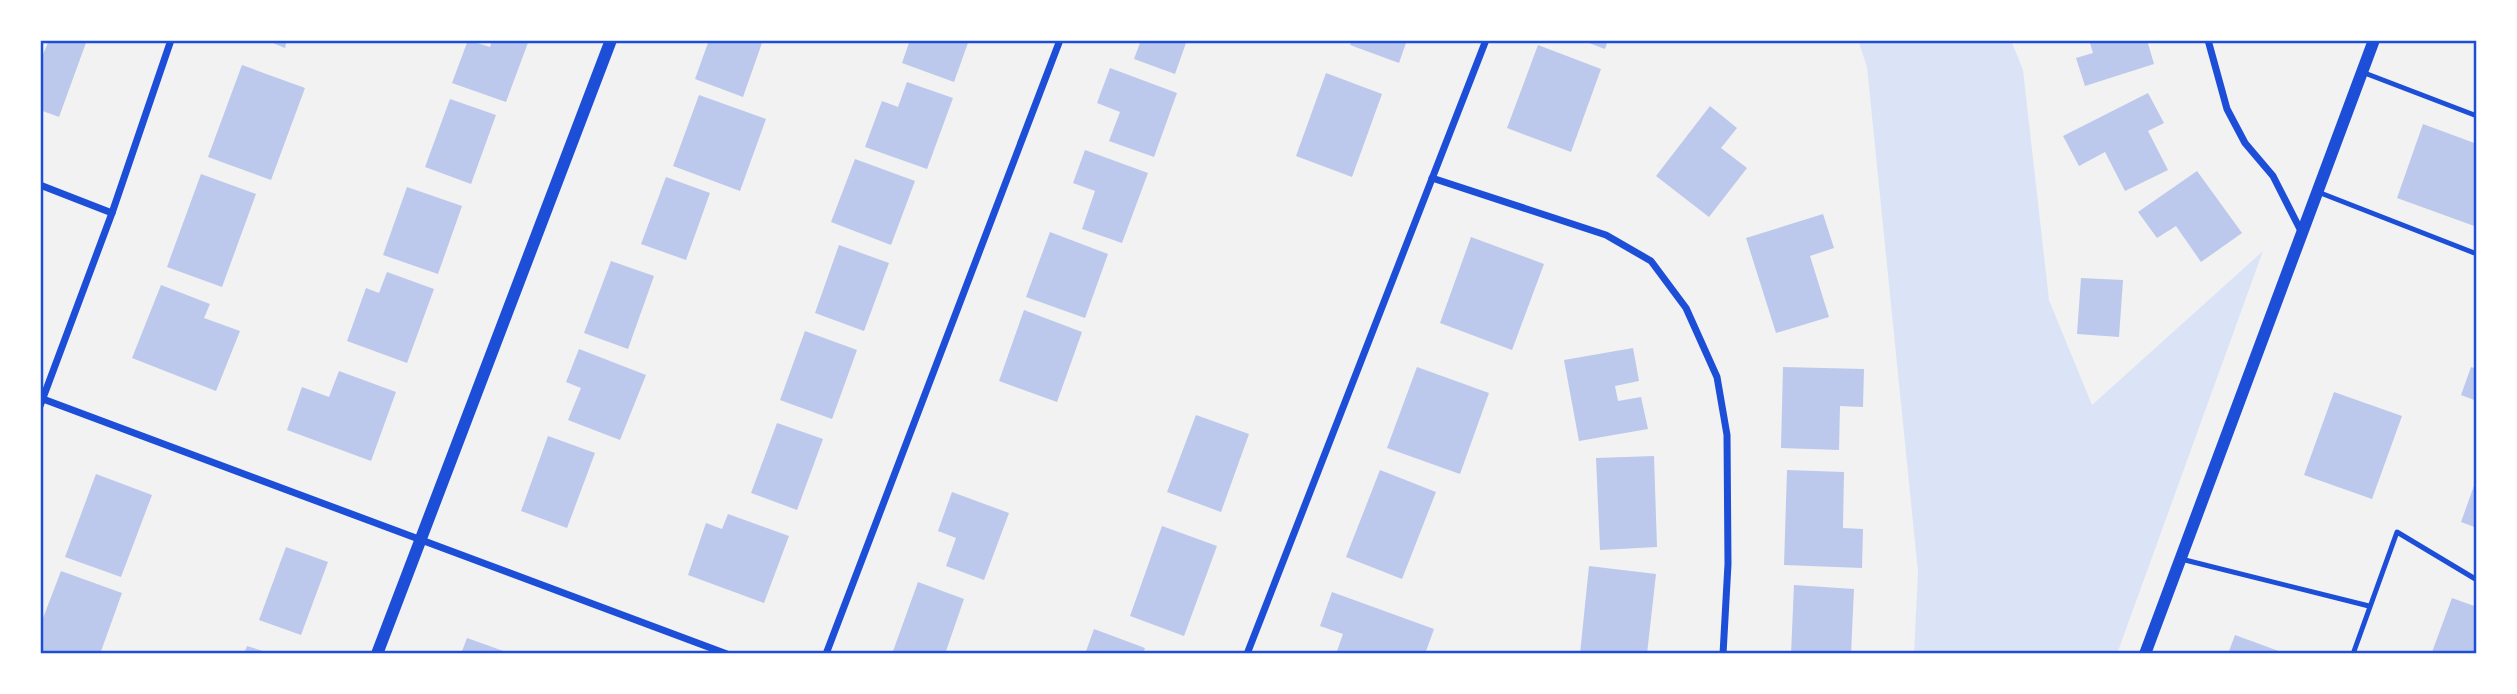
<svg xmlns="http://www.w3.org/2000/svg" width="2517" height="694" font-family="'Archivo Narrow',sans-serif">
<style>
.green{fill:#dbe4f7}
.building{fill:#bdc9ec}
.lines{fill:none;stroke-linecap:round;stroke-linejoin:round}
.service{stroke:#1d4ed8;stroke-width:5}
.minor{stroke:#1d4ed8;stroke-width:7}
.tertiary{stroke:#1d4ed8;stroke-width:12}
.neatline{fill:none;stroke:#1d4ed8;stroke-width:2.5}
</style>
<rect width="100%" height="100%" fill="#f2f2f2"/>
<polygon class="green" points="1858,40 2011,40 2023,70 2049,300 2092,405 2263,251 2117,654 1914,654 1918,572 1867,67"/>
<g class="building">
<polygon points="49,40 87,40 59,117 40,110 40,62"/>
<polygon points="265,40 287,40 285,48"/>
<polygon points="468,40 490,47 492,40 529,40 506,102 452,83"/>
<polygon points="709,40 763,40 743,97 695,79"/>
<polygon points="910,40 969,40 954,82 902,63"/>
<polygon points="1141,40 1187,40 1175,74 1134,59"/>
<polygon points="1352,40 1407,40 1399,63 1350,45"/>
<polygon points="1581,40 1608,40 1605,49"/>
<polygon points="2089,40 2147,40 2154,64 2085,86 2076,58 2093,53"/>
<polygon points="1538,45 1601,69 1571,152 1507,128"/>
<polygon points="242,65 305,88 271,180 208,157"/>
<polygon points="1110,68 1177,93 1154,157 1109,141 1120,112 1097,103"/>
<polygon points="1326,73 1382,94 1352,177 1296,156"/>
<polygon points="907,82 953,98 927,169 865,147 882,101 898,107"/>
<polygon points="2148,93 2164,123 2148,131 2168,170 2125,191 2105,152 2079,166 2063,136"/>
<polygon points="699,95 766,119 740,191 673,166"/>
<polygon points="450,99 496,115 471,184 425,167"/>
<polygon points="1710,106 1737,128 1721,148 1747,168 1709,217 1656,176"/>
<polygon points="2423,124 2477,144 2477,227 2397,198"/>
<polygon points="1085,150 1148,173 1122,243 1082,229 1095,191 1073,183"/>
<polygon points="855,159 915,181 891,245 831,222"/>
<polygon points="2197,171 2242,233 2201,262 2176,226 2157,238 2138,212"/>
<polygon points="201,174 256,194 222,287 167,267"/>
<polygon points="666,177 710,193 686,260 641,244"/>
<polygon points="407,187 462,206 438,274 383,255"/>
<polygon points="1823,214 1834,248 1810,256 1829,317 1776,333 1746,238"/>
<polygon points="1050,232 1108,254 1085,318 1026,297"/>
<polygon points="1471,237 1544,264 1512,350 1440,323"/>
<polygon points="839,245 889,263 864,331 815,313"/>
<polygon points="611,261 654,276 628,349 584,333"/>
<polygon points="387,272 434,289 407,363 347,341 366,288 379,293"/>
<polygon points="2081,278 2123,280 2119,337 2077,334"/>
<polygon points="161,285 210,304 204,318 240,331 216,391 132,358"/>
<polygon points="1024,310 1082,332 1057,402 999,381"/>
<polygon points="805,331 857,350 832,419 780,400"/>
<polygon points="1633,348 1639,381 1615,386 1618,401 1641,397 1648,429 1579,441 1564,360"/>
<polygon points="579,349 646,375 620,440 568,420 581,388 566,382"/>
<polygon points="1417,367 1489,393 1460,474 1387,448"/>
<polygon points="1783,367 1864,369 1863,407 1840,406 1839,450 1781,448"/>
<polygon points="2471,367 2477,369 2477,401 2461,395"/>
<polygon points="339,371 396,392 371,461 287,430 302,387 329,397"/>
<polygon points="2334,392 2402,416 2372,499 2304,475"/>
<polygon points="1196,415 1249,434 1221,512 1167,492"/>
<polygon points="777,423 823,439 797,510 751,493"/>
<polygon points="548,436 595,453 567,528 521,511"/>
<polygon points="1654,456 1657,547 1600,550 1596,458"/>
<polygon points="1380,470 1436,492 1402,579 1346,557"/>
<polygon points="1787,470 1844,472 1843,528 1863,529 1862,568 1784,565"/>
<polygon points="96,474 152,495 121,577 65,557"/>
<polygon points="2476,480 2477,480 2477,528 2461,522"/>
<polygon points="952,492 1009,513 984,580 946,566 956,538 938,531"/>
<polygon points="728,514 789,536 764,603 688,575 706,523 722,529"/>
<polygon points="1162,526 1217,546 1184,636 1130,616"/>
<polygon points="286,547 328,562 301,635 259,620"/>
<polygon points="1589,566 1656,574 1647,654 1580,654"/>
<polygon points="61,571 122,593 100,654 40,652 40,626"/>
<polygon points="918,582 964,599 945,654 892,654"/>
<polygon points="1794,585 1854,589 1851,654 1791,654"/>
<polygon points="1332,592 1434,629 1425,654 1336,654 1343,634 1320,626"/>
<polygon points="2452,598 2477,607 2477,654 2432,652"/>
<polygon points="1094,629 1145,648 1143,654 1085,654"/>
<polygon points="2235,635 2284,653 2284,654 2228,654"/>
<polygon points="467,638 509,653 509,654 461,654"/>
<polygon points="247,646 269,653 269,654 244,654"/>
</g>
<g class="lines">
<g class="service">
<polyline points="2362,72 2477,116"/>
<polyline points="2318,192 2477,254"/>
<polyline points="2181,559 2369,606"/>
<polyline points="2353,654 2397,532 2477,580"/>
</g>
<g class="minor">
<polyline points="2208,40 2227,109 2245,143 2273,176 2302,233"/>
<polyline points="1432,178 1606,235 1651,261 1686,308 1717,377 1727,435 1728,564 1723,654"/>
<polyline points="40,185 112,213"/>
<polyline points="43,399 727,654"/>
<polyline points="40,406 112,213 171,40"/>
<polyline points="826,654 1060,40"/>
<polyline points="1247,654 1486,40"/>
</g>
<g class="tertiary">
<polyline points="377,654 611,40"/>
<polyline points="2145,654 2374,40"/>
</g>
</g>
<rect width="2517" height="694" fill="none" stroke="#ffffff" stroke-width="84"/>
<rect x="42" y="42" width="2433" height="610" class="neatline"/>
</svg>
